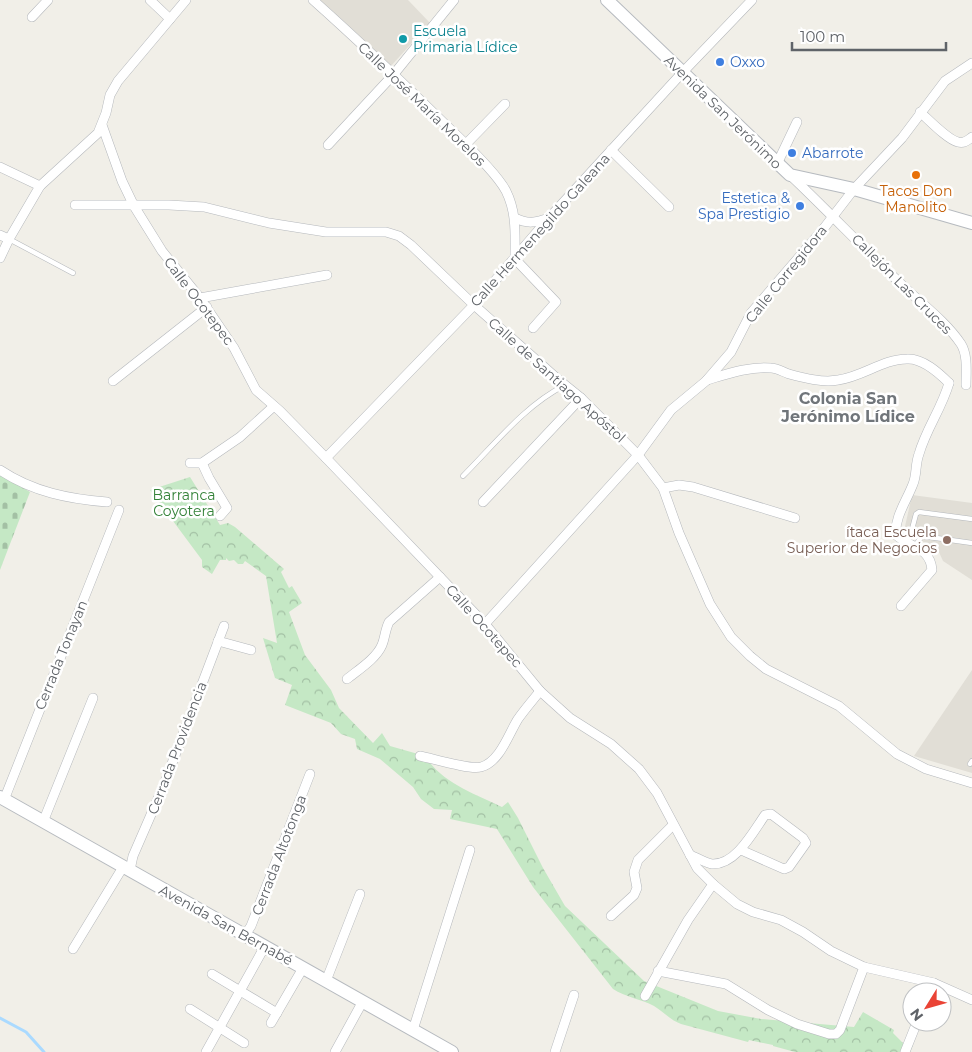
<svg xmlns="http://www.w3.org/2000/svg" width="972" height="1052" font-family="Montserrat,sans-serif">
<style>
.education{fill:#e1ded6}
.cemetery{fill:url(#cemetery-stones)}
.park{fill:url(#park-crowns)}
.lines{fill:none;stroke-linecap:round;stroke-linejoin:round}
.stream{stroke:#aadaff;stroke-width:3}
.service-casing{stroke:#b5b8bc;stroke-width:5.5}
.minor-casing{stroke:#b5b8bc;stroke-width:10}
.secondary-casing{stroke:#b6babf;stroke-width:14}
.service{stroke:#fff;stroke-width:4.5}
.minor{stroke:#fff;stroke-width:9}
.secondary{stroke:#fff;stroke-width:12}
.culture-dot{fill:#0f9aa8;stroke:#fff;stroke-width:2}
.shop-dot{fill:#3f7fe0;stroke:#fff;stroke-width:2}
.food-dot{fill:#e8710a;stroke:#fff;stroke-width:2}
.education-dot{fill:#8d6e63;stroke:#fff;stroke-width:2}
.labels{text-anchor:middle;stroke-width:5;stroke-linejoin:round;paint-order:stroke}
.culture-label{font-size:14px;fill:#0d838f;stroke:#fff;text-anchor:start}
.shop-label{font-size:14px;fill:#366cbe;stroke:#fff;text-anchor:start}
.street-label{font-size:14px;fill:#5f6368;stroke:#fff}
.food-label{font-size:14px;fill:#c56008;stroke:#fff}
.park-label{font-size:14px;fill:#348238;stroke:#fff}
.education-label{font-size:14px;fill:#785e54;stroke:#fff;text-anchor:end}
.quarter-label{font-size:16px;font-weight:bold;fill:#70757a;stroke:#fff}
</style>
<defs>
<pattern id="cemetery-stones" width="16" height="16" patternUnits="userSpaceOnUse" patternTransform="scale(1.25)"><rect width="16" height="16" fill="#c5e8c5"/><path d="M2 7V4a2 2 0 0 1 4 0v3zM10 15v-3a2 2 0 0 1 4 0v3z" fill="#a3c0a4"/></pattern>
<pattern id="park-crowns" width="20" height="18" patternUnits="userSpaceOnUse" patternTransform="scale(1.25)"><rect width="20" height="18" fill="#c5e8c5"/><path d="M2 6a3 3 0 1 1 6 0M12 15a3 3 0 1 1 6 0" fill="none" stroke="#a3c0a4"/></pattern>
</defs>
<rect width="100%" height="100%" fill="#f1efe8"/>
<g class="education">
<polygon points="320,0 408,0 430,23 390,67"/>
<polygon points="912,495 972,503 972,580 943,561 938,550 904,531"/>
<polygon points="972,670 972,773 914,756"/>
</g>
<polygon class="cemetery" points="0,474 30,492 0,570"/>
<path class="park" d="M190,477L220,525L228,523L235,527L284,569L281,572L289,588L292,586L302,603L289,612L305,655L331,690L339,708L373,743L382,733L390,746L425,756C442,783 475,794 502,807L508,802L518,818L543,868L565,906L644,981L718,1011L761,1019L854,1027L863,1012L894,1030L893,1033L906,1046L913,1045L910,1052H795L773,1046V1045L749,1040L748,1042L681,1024C670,1020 664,1012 654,1006C641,999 625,997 613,989L533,887L497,829L450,819L452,810L434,809L421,799L413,787L380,759L357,749L355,739L341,734L331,723L285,705L292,685L275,678L263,638L277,643L266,576L245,561L243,564H238L234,560L229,561L226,558V560H220L212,574L202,567V560L150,490Z"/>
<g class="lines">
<polyline class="stream" points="0,1018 26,1032 44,1052"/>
<g class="service-casing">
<g id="service">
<polyline points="9,239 73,273"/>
<path d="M463,476C495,444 524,406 565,385"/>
<polyline points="922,536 911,533 916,514 919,512 972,519"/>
<polyline points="914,547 922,536 972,543"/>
<polyline points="970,764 972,761"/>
</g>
</g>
<g class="minor-casing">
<g id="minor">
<polyline points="150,0 170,19"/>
<path d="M313,0C359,41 403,83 447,126C464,142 496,172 506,191C517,213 515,235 515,259"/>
<polyline points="32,17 48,0"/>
<path d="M920,112C929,120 948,140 958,142C964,144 968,140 972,137"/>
<polyline points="102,125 122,181 134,206 162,251 200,298 234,348 256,390 280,411 326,458 485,624 540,691 570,718 611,744 639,769 657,793 697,868 713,884 737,904 753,912 781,920 803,932 831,951 864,967 934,983 972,1000"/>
<polyline points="466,144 505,104"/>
<polyline points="328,145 394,74 454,0"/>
<polyline points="611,150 669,207"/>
<polyline points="777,164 797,122"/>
<polyline points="0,167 40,186"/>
<path d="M790,175C827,210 862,247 899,282C919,302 945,320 961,344C968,355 966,372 966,385"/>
<polyline points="75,205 169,205 204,207 269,223 326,232 386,232 399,236 411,245 474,305 560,381 581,398 638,455 663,488 679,533 710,604 731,637 750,656 766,669 839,706 897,754 926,769 972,783"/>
<path d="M515,218C527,224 536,223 549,218"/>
<polyline points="0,235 9,239"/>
<polyline points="0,258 9,239 40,186 98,133 106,113 110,95 118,81 186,0"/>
<polyline points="515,259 556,302 533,328"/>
<polyline points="200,298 327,275"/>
<path d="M707,380C727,374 750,366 771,368C777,368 783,372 789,374C804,378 823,383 838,380C862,377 883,359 907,359C923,358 939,373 949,383"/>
<polyline points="113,381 207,307"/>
<polyline points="326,458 474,305 549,218 682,73 752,0"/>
<polyline points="190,463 202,463 240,437 274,406"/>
<polyline points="202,463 209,478 227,508 220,516"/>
<path d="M0,470C33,492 69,499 107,502"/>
<polyline points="663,488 679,485 693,487 795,518"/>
<polyline points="483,502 581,398"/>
<path d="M901,606L932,570C930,547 911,548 896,535C894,518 907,500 913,484C917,475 915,464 919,454C926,429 942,408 949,383"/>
<polyline points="485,624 638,455 671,410 706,381 731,352 751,313 824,228 854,189 902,138 945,81 972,63"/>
<polyline points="218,641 251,650"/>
<path d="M347,679C358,670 376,659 382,645C385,638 385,630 389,622L440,577"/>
<path d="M420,756C434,759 470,770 481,767C500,762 509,733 518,719C525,709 533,700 540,691"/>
<polyline points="4,800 119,510"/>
<polyline points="43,822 93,698"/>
<path d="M690,855C696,857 705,863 712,864C736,865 753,832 765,815L771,814L803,838L806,843L789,867L784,869L741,850"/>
<polyline points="130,870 133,856 163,787 224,626"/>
<polyline points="611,916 634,895 637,888 634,872 638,860 673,825"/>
<polyline points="245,935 251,926 310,774"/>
<polyline points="73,949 123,867"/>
<polyline points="658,971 726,984 768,1010 797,1024 829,1034 836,1034 840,1030 864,967"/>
<polyline points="212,974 277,1013"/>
<polyline points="326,981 360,894"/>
<polyline points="930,992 934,983"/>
<polyline points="645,996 688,920 713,884"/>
<polyline points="190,1009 244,1043"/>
<polyline points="271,1023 303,968"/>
<polyline points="413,1030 470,850"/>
<polyline points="206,1052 265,946"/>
<polyline points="335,1052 363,1001"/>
<polyline points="555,1052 574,995"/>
<polyline points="905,1052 917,1022"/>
</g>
</g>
<g class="secondary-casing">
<g id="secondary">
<polyline points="607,0 790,175 854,189 972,223"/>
<polyline points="0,797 452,1052"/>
</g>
</g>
<use href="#service" class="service"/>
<use href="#minor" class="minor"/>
<use href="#secondary" class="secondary"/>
</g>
<circle class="culture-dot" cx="403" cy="39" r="5"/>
<g class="shop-dot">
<circle cx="720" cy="62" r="5"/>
<circle cx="792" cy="153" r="5"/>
<circle cx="800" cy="206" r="5"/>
</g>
<circle class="food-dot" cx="916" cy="175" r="5"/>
<circle class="education-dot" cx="947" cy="540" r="5"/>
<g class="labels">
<g class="culture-label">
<text x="413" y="36">Escuela<tspan x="413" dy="16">Primaria Lídice</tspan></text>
</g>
<g class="shop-label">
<text x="730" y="67">Oxxo</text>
<text x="802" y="158">Abarrote</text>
<text x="790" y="203" text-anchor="end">Estetica &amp;<tspan x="790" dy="16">Spa Prestigio</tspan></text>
</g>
<g class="street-label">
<text transform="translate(422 104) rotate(44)" y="5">Calle José María Morelos</text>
<text transform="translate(723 112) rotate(44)" y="5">Avenida San Jerónimo</text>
<text transform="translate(540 230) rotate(-48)" y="5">Calle Hermenegildo Galeana</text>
<text transform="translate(786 274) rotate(-51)" y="5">Calle Corregidora</text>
<text transform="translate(902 284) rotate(45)" y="5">Callejón Las Cruces</text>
<text transform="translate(199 301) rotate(53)" y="5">Calle Ocotepec</text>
<text transform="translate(557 380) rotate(42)" y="5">Calle de Santiago Apóstol</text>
<text transform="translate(484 626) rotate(48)" y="5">Calle Ocotepec</text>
<text transform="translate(61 655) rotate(-68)" y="5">Cerrada Tonayan</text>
<text transform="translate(177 748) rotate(-69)" y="5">Cerrada Providencia</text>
<text transform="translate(279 855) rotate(-69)" y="5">Cerrada Altotonga</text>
<text transform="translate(226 925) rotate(29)" y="5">Avenida San Bernabé</text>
</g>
<g class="food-label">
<text x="916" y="196">Tacos Don<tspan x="916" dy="16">Manolito</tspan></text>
</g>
<g class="park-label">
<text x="184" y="500">Barranca<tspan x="184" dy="16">Coyotera</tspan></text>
</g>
<g class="education-label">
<text x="937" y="537">ítaca Escuela<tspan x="937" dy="16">Superior de Negocios</tspan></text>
</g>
<g class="quarter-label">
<text x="848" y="404">Colonia San<tspan x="848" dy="18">Jerónimo Lídice</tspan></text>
</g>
</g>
<g transform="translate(927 1007) rotate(233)"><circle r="24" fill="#ffffff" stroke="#bfc1c3"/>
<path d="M0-4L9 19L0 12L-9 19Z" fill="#ea4335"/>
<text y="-8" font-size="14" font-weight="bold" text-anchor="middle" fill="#5f6368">N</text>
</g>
<path d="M792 42v8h154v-8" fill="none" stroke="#5f6368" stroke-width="2.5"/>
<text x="800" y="42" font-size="15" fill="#5f6368" stroke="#ffffff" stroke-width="4" paint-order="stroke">100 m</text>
</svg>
